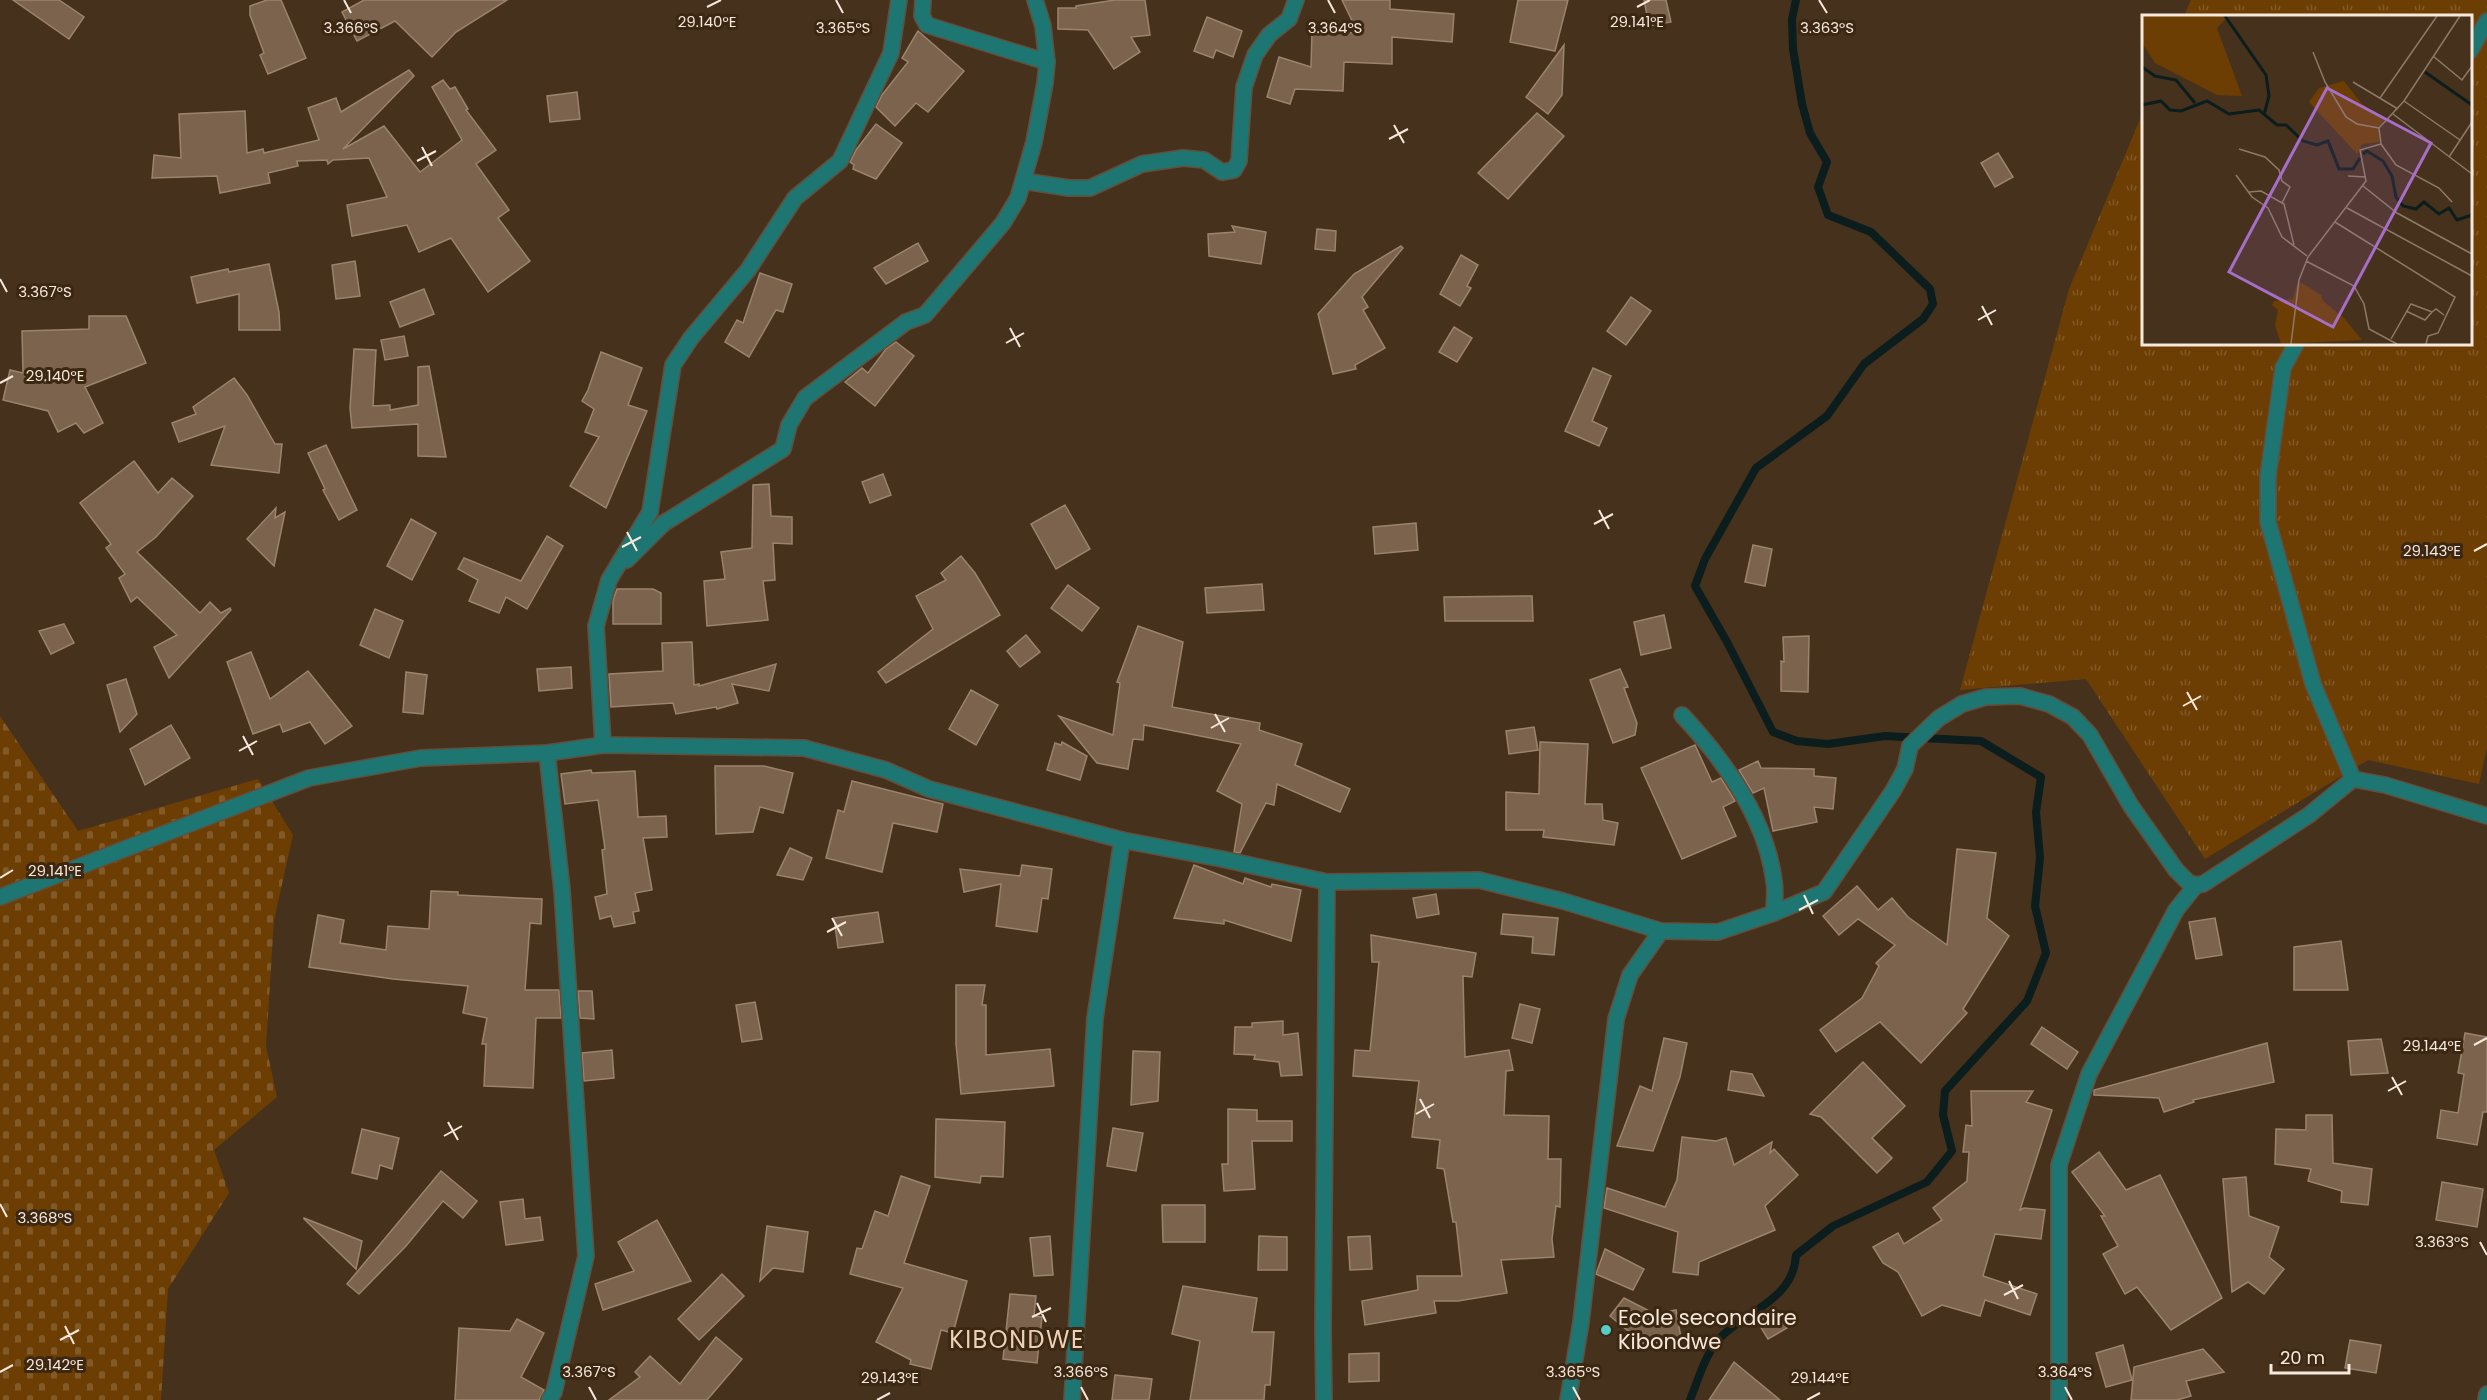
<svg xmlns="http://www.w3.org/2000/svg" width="2487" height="1400" font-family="Poppins,sans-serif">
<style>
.grass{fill:url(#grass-tufts)}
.cemetery{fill:url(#cemetery-stones)}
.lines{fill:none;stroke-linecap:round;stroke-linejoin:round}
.stream{stroke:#0b1d1c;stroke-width:8}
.building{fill:#7b634d;stroke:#9c836c;stroke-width:1.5}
.minor-casing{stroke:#624e3b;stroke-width:18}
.minor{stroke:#1e7672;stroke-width:15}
.ticks{fill:none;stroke:#f6e8db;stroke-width:2}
.poi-dot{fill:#54cdc7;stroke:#3c2712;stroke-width:2}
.labels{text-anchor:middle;stroke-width:6;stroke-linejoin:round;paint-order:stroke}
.poi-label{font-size:21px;fill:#f6e8db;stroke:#3c2712;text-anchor:start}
.quarter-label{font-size:24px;letter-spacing:1.5px;fill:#ecd1b8;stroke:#3c2712}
.inset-river{fill:none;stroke:#0b1d1c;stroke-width:3}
.inset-road{fill:none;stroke:#8c7a68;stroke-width:1.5}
.view{fill:#a66ec9;fill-opacity:0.15;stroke:#a66ec9;stroke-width:3}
.inset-edge{fill:none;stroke:#f6e8db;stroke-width:3}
.ticks-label{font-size:15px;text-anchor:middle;fill:#f6e8db;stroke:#3c2712;stroke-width:6;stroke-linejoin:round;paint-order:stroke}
</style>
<defs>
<pattern id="grass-tufts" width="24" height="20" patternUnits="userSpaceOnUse" patternTransform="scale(1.5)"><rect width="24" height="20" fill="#6c3e04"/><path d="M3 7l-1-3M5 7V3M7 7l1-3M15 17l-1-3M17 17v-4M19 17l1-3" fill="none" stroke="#825a28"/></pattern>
<pattern id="cemetery-stones" width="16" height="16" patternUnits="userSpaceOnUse" patternTransform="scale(1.5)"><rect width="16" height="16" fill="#6c3e04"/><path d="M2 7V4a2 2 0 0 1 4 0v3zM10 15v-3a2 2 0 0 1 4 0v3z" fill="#825a28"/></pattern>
</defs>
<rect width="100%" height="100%" fill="#46311c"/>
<polygon class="grass" points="2191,0 2487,0 2487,748 2479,784 2368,760 2205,859 2086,679 1960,690 2069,289 2143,112 2144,344 2470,344 2470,16 2184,16"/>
<polygon class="cemetery" points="0,716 78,831 258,779 293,835 274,920 266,1046 277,1097 214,1150 229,1193 168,1289 161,1400 0,1400"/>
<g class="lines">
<path class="stream" d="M1690,1400C1699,1378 1706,1350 1724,1334C1752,1309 1794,1297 1796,1255L1833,1226L1927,1182L1952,1151L1943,1115L1945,1091L2027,1001L2046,953L2035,906L2040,858L2036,812L2041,777L1981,741L1885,736L1828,744L1797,741L1773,732L1727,642L1695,586L1705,559L1756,468L1827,416L1864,364L1923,319L1933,304L1930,289L1871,232L1828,215L1818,187L1827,162L1810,133L1802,104L1793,49L1792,19L1796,0"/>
</g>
<g class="building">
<polygon points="13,0 59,0 84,17 69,39"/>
<polygon points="267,0 281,0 306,58 268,74 260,55 264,53 250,15 250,6"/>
<polygon points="364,0 507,0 456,32 432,57 395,21 357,41 342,12"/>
<polygon points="1115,0 1145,0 1150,35 1131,37 1140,52 1114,69 1088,30 1058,29 1058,8 1076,8 1076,6"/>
<polygon points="1342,0 1390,0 1390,9 1454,14 1452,42 1392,37 1392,64 1344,62 1343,91 1295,89 1290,104 1267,97 1279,57 1311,67 1312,32 1358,33"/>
<polygon points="1518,0 1568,0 1555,51 1510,42"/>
<polygon points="1644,0 1666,0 1671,22 1649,26"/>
<polygon points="1207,17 1242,31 1233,57 1216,50 1213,58 1194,51"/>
<polygon points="918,31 964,71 928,112 916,103 895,126 876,107 882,95 908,62 902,58"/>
<polygon points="1564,45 1562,95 1548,114 1526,97"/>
<polygon points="409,70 414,76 343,149 384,126 420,172 462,140 432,87 443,80 450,89 455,87 468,109 466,110 496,150 476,164 509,210 498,218 530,261 488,292 451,238 419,252 407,225 352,236 347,205 387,197 369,158 333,160 328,164 327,160 297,161 298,166 268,173 270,183 220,193 217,176 152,178 154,155 181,158 179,114 245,111 247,153 263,149 264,153 319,140 308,108 336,98 341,112"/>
<polygon points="577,92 580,119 550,122 547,96"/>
<polygon points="1537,113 1564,136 1508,199 1478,173"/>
<polygon points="876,124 902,143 876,179 853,169 854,165 850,162 856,150"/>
<polygon points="1998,153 2013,177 1995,187 1981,163"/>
<polygon points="1232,226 1266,232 1261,264 1209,256 1208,234 1235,232"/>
<polygon points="1317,229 1336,231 1335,251 1315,249"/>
<polygon points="918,243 928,261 886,284 874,268"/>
<polygon points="1401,246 1403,248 1362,297 1368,307 1363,310 1385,348 1355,365 1356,369 1333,374 1318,314 1354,274"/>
<polygon points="1461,255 1478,265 1467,286 1471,288 1460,306 1440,294"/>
<polygon points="355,261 360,296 336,299 332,265"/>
<polygon points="269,264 279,312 280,330 239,330 239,294 197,303 191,277 228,269 229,272"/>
<polygon points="760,273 792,284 783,312 776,310 749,357 725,342 737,320 743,323"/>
<polygon points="424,289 434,314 400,327 390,302"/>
<polygon points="1631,297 1651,311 1626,345 1607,331"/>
<polygon points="89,316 126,316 146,363 85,387 103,423 84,433 76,423 58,432 48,411 3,400 10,370 23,373 22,331 89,329"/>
<polygon points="1454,327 1472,338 1457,362 1439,352"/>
<polygon points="404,336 408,356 385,360 381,340"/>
<polygon points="896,342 914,356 875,406 845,382 862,368 868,373 886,349"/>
<polygon points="354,349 376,350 373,406 390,405 390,410 418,405 418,367 429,366 446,457 418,456 418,424 352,428 350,408"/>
<polygon points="601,352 642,368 628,405 647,411 606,508 570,486 599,437 585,432 594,409 582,401 588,390"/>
<polygon points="1593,368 1611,376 1592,421 1607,428 1599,446 1565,431"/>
<polygon points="234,378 247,395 275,444 282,444 279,473 211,465 225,426 179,442 172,423 196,414 193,407"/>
<polygon points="326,445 357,510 339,520 323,490 325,489 308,453"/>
<polygon points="134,461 158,493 172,478 193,496 156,537 137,552 200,613 210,602 221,613 230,608 231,610 169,678 154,647 177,635 137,597 131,602 119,578 125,574 106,548 111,544 80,503"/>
<polygon points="883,474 891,495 870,503 862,482"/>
<polygon points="769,484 771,516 792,517 792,544 773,543 775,580 763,581 768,620 707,626 704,581 725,579 721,552 752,548 753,485"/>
<polygon points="1065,505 1090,549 1056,569 1031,524"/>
<polygon points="276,508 275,518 285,512 274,566 247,539"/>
<polygon points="411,519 436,533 412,580 387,566"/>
<polygon points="1416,523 1418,550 1375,554 1373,527"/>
<polygon points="547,536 563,546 527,609 506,597 499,613 469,601 478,580 458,569 464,558 521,581"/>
<polygon points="1753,545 1772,549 1765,586 1745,582"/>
<polygon points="961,556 975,573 1000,615 886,683 878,672 933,629 916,596 946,580 941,573"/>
<polygon points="1262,584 1264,610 1207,613 1205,588"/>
<polygon points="1068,585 1099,608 1082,631 1051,608"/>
<polygon points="617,589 653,589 661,593 661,624 613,624 613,600"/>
<polygon points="1532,596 1533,621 1445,621 1444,597"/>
<polygon points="375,609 403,621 389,658 360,645"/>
<polygon points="1664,615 1671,648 1641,655 1634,622"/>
<polygon points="64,624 74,643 51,654 39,631"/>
<polygon points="1138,626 1183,642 1172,707 1260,723 1259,730 1302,744 1295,765 1350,789 1340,812 1277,784 1274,805 1266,803 1240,853 1234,852 1242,804 1217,791 1241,744 1144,725 1143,740 1133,739 1128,769 1097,763 1059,716 1113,735 1120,683 1117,682"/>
<polygon points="1026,635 1040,652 1020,667 1007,651"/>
<polygon points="1809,636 1808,692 1781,691 1781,661 1784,662 1783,637"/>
<polygon points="692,642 694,685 699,684 699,686 776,664 769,691 732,684 738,703 717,709 716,707 676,714 673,703 611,707 609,674 663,671 662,643"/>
<polygon points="251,652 270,699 308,671 352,726 325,744 310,722 283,732 280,724 253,734 227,662"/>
<polygon points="571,667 572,688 539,691 537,669"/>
<polygon points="1620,669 1628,687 1624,688 1637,723 1635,735 1613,743 1590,680"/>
<polygon points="406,672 427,675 423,714 403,712"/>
<polygon points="126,679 137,714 120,732 107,685"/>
<polygon points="971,690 998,705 976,745 949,729"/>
<polygon points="171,725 190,758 145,785 130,749"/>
<polygon points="1534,727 1538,750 1509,754 1506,731"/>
<polygon points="1062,742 1087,756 1080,780 1047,770 1055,743 1061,745"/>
<polygon points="1540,742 1588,744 1585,804 1602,804 1603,820 1618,823 1614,845 1543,837 1544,830 1506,830 1506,792 1539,794"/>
<polygon points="1695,745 1712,782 1721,778 1735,801 1723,807 1736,836 1682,859 1641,768"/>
<polygon points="1758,761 1761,768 1814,769 1814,776 1836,778 1833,809 1814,807 1817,822 1773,831 1764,788 1753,793 1739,770"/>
<polygon points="715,766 764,766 793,773 783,813 760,807 753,832 716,834"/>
<polygon points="591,770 592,773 635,771 638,817 666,816 667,837 643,838 652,890 635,893 639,911 633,912 635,923 614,927 611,916 600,919 595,897 607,894 602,850 605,849 598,800 565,804 561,774"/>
<polygon points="852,781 943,804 937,832 893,823 882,872 826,858 838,810 844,812"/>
<polygon points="790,848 812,858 803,880 777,875"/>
<polygon points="1957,849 1996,853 1987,918 2009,936 1963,1009 1967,1013 1921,1063 1880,1022 1836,1052 1820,1030 1862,998 1879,966 1876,963 1895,945 1858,919 1839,935 1823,916 1857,886 1878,910 1892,898 1908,917 1947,945"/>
<polygon points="1022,865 1052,869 1048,899 1042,898 1037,932 996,926 1001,884 964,892 960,869 1020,876"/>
<polygon points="1194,865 1243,884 1245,878 1271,887 1272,884 1301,890 1291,941 1224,920 1224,924 1174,918"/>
<polygon points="431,891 458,892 458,895 542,899 541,924 530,923 525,990 559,990 561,1018 536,1018 533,1088 484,1086 486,1044 482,1044 487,1018 463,1013 468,986 393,979 309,967 318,915 344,920 340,943 386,950 388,926 429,929"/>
<polygon points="1436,894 1439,914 1417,918 1413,898"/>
<polygon points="878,912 883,942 838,948 834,918"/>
<polygon points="1503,914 1558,918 1554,955 1532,953 1533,937 1501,934"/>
<polygon points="2215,918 2222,955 2196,959 2189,922"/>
<polygon points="1371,935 1476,953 1472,977 1463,976 1465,1057 1509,1050 1513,1070 1506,1071 1504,1115 1549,1116 1548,1159 1561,1159 1560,1207 1556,1206 1552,1239 1554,1257 1501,1260 1507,1293 1458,1301 1434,1301 1436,1313 1365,1325 1362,1301 1418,1290 1417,1276 1462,1276 1456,1222 1453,1222 1444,1169 1437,1168 1440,1140 1412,1137 1419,1081 1353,1076 1355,1050 1370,1051 1379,962 1372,962"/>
<polygon points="2341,941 2348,990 2294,990 2294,947"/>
<polygon points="956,985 985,985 982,1005 986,1005 986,1055 1050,1049 1054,1086 961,1094 956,1044"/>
<polygon points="578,991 592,991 594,1019 580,1018"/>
<polygon points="755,1002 762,1039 742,1042 736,1005"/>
<polygon points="1520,1004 1540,1009 1532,1043 1512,1038"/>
<polygon points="1283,1021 1283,1035 1298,1033 1302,1075 1281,1076 1279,1062 1254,1059 1255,1055 1234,1054 1235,1027 1252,1027 1252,1023"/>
<polygon points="2042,1027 2078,1052 2067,1069 2031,1044"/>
<polygon points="2465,1033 2487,1037 2487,1112 2483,1112 2477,1145 2437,1138 2441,1110 2458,1113 2464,1074 2458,1073"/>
<polygon points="1664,1038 1687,1043 1680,1077 1653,1151 1617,1146 1640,1086 1652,1091"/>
<polygon points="2381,1039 2388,1073 2351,1075 2348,1041"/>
<polygon points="2267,1043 2274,1082 2193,1100 2194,1102 2164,1112 2159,1098 2094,1095 2094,1090"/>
<polygon points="612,1050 614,1078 584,1081 582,1053"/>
<polygon points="1133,1051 1160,1052 1158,1101 1131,1105"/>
<polygon points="1863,1062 1905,1106 1872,1138 1892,1158 1877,1173 1821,1117 1810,1114"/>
<polygon points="1731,1071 1752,1074 1764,1096 1728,1090"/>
<polygon points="1971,1091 2033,1091 2026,1102 2052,1110 2020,1210 2024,1208 2045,1210 2041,1239 1995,1234 1983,1276 2037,1294 2030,1315 1985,1300 1980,1316 1942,1305 1922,1316 1898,1272 1883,1263 1873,1247 1898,1233 1904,1244 1942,1220 1933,1208 1967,1181 1969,1152 1963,1152 1966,1125 1972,1126"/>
<polygon points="1228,1109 1257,1110 1257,1121 1292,1121 1292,1141 1252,1141 1255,1189 1224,1191 1222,1164 1228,1164"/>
<polygon points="2306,1115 2332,1115 2333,1163 2372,1169 2368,1205 2341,1202 2342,1191 2308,1181 2311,1169 2275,1164 2276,1129 2306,1130"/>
<polygon points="936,1119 1005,1122 1003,1177 981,1176 980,1183 935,1177"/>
<polygon points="1113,1128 1143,1133 1136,1171 1107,1166"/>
<polygon points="362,1129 399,1138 392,1169 380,1165 377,1179 352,1173"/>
<polygon points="1682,1137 1716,1141 1726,1138 1734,1165 1772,1142 1770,1153 1774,1149 1798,1175 1765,1206 1775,1230 1699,1262 1698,1275 1673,1272 1678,1232 1604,1208 1607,1188 1665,1207 1677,1180"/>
<polygon points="2099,1152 2126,1190 2160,1175 2222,1298 2171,1330 2137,1287 2125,1294 2103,1254 2118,1246 2101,1216 2105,1216 2072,1172"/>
<polygon points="441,1171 477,1201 463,1218 443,1201 406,1246 359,1294 347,1284"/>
<polygon points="901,1176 930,1186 904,1263 967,1281 953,1333 941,1330 931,1369 910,1364 911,1360 876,1342 903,1288 850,1274 857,1248 862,1249 875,1211 888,1216"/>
<polygon points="2246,1177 2249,1216 2279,1227 2269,1257 2284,1269 2264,1294 2248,1282 2232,1292 2223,1179"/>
<polygon points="2442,1182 2483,1189 2477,1227 2436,1220"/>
<polygon points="523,1199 525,1219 540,1217 543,1240 506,1245 500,1202"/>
<polygon points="1162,1205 1205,1205 1205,1242 1163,1242"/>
<polygon points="304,1218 362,1241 356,1269 304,1219"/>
<polygon points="657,1220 691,1281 603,1310 595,1284 634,1271 618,1242"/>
<polygon points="767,1226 808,1232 803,1272 773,1268 760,1281"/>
<polygon points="1050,1236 1053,1275 1034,1276 1030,1238"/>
<polygon points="1259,1236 1287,1237 1287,1270 1258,1270"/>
<polygon points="1370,1236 1372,1269 1350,1270 1348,1237"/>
<polygon points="1605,1249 1644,1269 1633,1290 1596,1274"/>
<polygon points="722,1274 744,1296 699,1340 678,1319"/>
<polygon points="1183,1286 1257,1298 1252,1332 1274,1332 1270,1385 1265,1385 1264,1400 1190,1400 1200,1341 1172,1334"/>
<polygon points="1010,1294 1036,1296 1034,1316 1042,1317 1037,1363 1003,1359"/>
<polygon points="1624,1298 1655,1314 1676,1310 1681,1338 1645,1345 1610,1316"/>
<polygon points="1776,1310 1787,1328 1768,1339 1757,1321"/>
<polygon points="517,1319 544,1333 521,1377 544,1390 539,1400 455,1400 459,1328 510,1331"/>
<polygon points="716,1337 742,1359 707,1400 609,1400 640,1377 635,1372 650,1356 680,1384"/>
<polygon points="2350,1340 2381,1345 2376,1373 2345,1368"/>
<polygon points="2123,1345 2132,1380 2106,1387 2096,1353"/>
<polygon points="2203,1349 2224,1372 2186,1381 2191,1396 2177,1400 2131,1400 2134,1367"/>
<polygon points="1379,1353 1379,1381 1349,1382 1349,1354"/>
<polygon points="1734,1362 1780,1400 1709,1400"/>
<polygon points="1115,1375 1152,1379 1149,1400 1112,1400"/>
</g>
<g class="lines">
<g class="minor-casing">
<g id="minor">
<polyline points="923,0 922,16 927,25 1047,62"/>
<polyline points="2470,51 2487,21"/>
<polyline points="1023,181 1069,188 1090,188 1142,164 1183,158 1204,160 1222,172 1234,170 1239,161 1244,87 1255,55 1269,35 1289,19 1296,0"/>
<polyline points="2296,344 2283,368 2268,476 2268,522 2313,684 2353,779"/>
<polyline points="627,560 664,523 783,449 789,425 805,398 906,322 925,315 1003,223 1018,198 1034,142 1045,83 1047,62 1043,26 1035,0"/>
<path d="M1682,715C1724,760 1766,818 1774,881C1776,892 1774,903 1774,913"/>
<polyline points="603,745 596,626 609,580 650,512 673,365 691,338 748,270 795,198 840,161 891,53 899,0"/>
<polyline points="547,753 562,890 586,1256 554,1392 549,1400"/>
<polyline points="0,897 309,778 421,758 547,753 603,745 804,748 886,770 929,789 1122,840 1222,859 1327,882 1479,880 1563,901 1661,931 1718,932 1774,913 1824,892 1893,791 1905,769 1910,746 1939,718 1962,704 1986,697 2020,696 2049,704 2073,717 2090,735 2131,806 2176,870 2189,883 2196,885 2203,884 2309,815 2353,779 2385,785 2487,816"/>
<polyline points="1072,1400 1095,1018 1122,840"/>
<polyline points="1324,1400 1323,1329 1327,882"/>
<polyline points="1568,1400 1581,1322 1616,1019 1630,975 1661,931"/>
<polyline points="2059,1400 2059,1165 2089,1074 2176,910 2196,885"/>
<polyline points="2486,1400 2487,1394"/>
</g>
</g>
<use href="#minor" class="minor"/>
</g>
<path class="ticks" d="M344,0L351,13M836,0L843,13M1328,0L1335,13M1819,0L1827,13M707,7L721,0M1637,7L1650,0M1394,125L1404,143M1389,139L1408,129M422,147L432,166M417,161L436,151M0,279L7,292M1982,306L1992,325M1978,320L1996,310M1010,328L1020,347M1006,343L1024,333M0,383L13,376M1599,510L1609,529M1594,524L1613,514M627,532L637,551M622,547L641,537M2474,551L2487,544M2187,692L2197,710M2183,706L2201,696M1215,714L1225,732M1211,728L1229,718M243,736L253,755M239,751L257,741M0,878L13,870M1804,895L1813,914M1799,910L1818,900M832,918L842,936M827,932L846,922M2474,1045L2487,1038M2392,1077L2402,1095M2388,1091L2406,1081M1420,1099L1430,1118M1416,1114L1434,1104M448,1122L458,1140M444,1136L462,1126M0,1204L7,1217M2480,1242L2487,1255M2009,1281L2018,1299M2004,1295L2023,1285M1037,1303L1046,1322M1032,1317L1051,1308M65,1326L74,1344M60,1340L79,1330M0,1372L13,1365M589,1387L596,1400M1081,1387L1088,1400M1573,1387L1580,1400M2065,1387L2072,1400M877,1400L890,1393M1807,1400L1820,1393"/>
<circle class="poi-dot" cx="1606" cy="1330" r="6"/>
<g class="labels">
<g class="poi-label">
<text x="1618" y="1325">Ecole secondaire<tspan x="1618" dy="24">Kibondwe</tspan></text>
</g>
<g class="quarter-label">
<text x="1017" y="1348">KIBONDWE</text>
</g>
</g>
<g transform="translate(2142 15)">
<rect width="330" height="330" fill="#46311c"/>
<path d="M0,1H86L75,13L100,81L75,80L13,48L0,28ZM202,66L219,88L243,104L237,111V127L220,129L215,139L167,87L177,73Z" fill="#6c3e04"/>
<path d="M160,268L179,280L181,286L203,304L220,325L139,329L133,310L136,295L130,290L132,286L151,284L155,269Z" fill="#6c3e04"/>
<path class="inset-river" d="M83,1L124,60L127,81L122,100M0,52L13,61L34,65L53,88M283,57L330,90M0,90L19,86L28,95L39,96L65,86L87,99L117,95L135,110H144L161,126L175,130L186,126L197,154H211L218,143M221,139L225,136L241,146L250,161L254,182L261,191L274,194L282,187L297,199L307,193L315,205L330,200"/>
<path class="inset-road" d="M171,37L183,67L204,102L215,109L237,113M291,41L320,65L330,51M211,67L256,94M238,83L295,1M262,86L318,125M251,99L330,159M239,129L254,150L297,173L310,187M97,134L123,142L137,155L140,166L148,172L140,188M307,142L330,107M94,160L110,182L126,193L140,222L165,241M206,161L224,162M221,171L255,198L330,239M107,177L119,176L142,189L152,230M205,193L330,261M193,207L313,282L296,318L286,321L284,329M164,246L212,271L222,289L227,314L255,329M264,296L283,305L290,297M249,324L269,289L290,297L294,294L302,300M149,329L157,265L166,242L224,166L218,135L239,129L237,113L262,86L318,1"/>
<path class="view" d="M185,73L289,128L191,312L87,257Z"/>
<rect width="330" height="330" class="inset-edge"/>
</g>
<g class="ticks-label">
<text x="707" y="27">29.140°E</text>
<text x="1637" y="27">29.141°E</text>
<text x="351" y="33">3.366°S</text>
<text x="843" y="33">3.365°S</text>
<text x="1335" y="33">3.364°S</text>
<text x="1827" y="33">3.363°S</text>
<text x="45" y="297">3.367°S</text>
<text x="55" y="381">29.140°E</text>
<text x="2432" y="556">29.143°E</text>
<text x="55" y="876">29.141°E</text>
<text x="2432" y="1051">29.144°E</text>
<text x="45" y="1223">3.368°S</text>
<text x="2442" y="1247">3.363°S</text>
<text x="55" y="1370">29.142°E</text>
<text x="589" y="1377">3.367°S</text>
<text x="1081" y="1377">3.366°S</text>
<text x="1573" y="1377">3.365°S</text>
<text x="2065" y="1377">3.364°S</text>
<text x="890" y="1383">29.143°E</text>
<text x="1820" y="1383">29.144°E</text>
</g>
<path d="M2271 1364v9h78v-9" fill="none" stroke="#f6e8db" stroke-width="3"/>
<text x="2280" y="1364" font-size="18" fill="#f6e8db" stroke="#3c2712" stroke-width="4.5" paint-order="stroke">20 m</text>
</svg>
